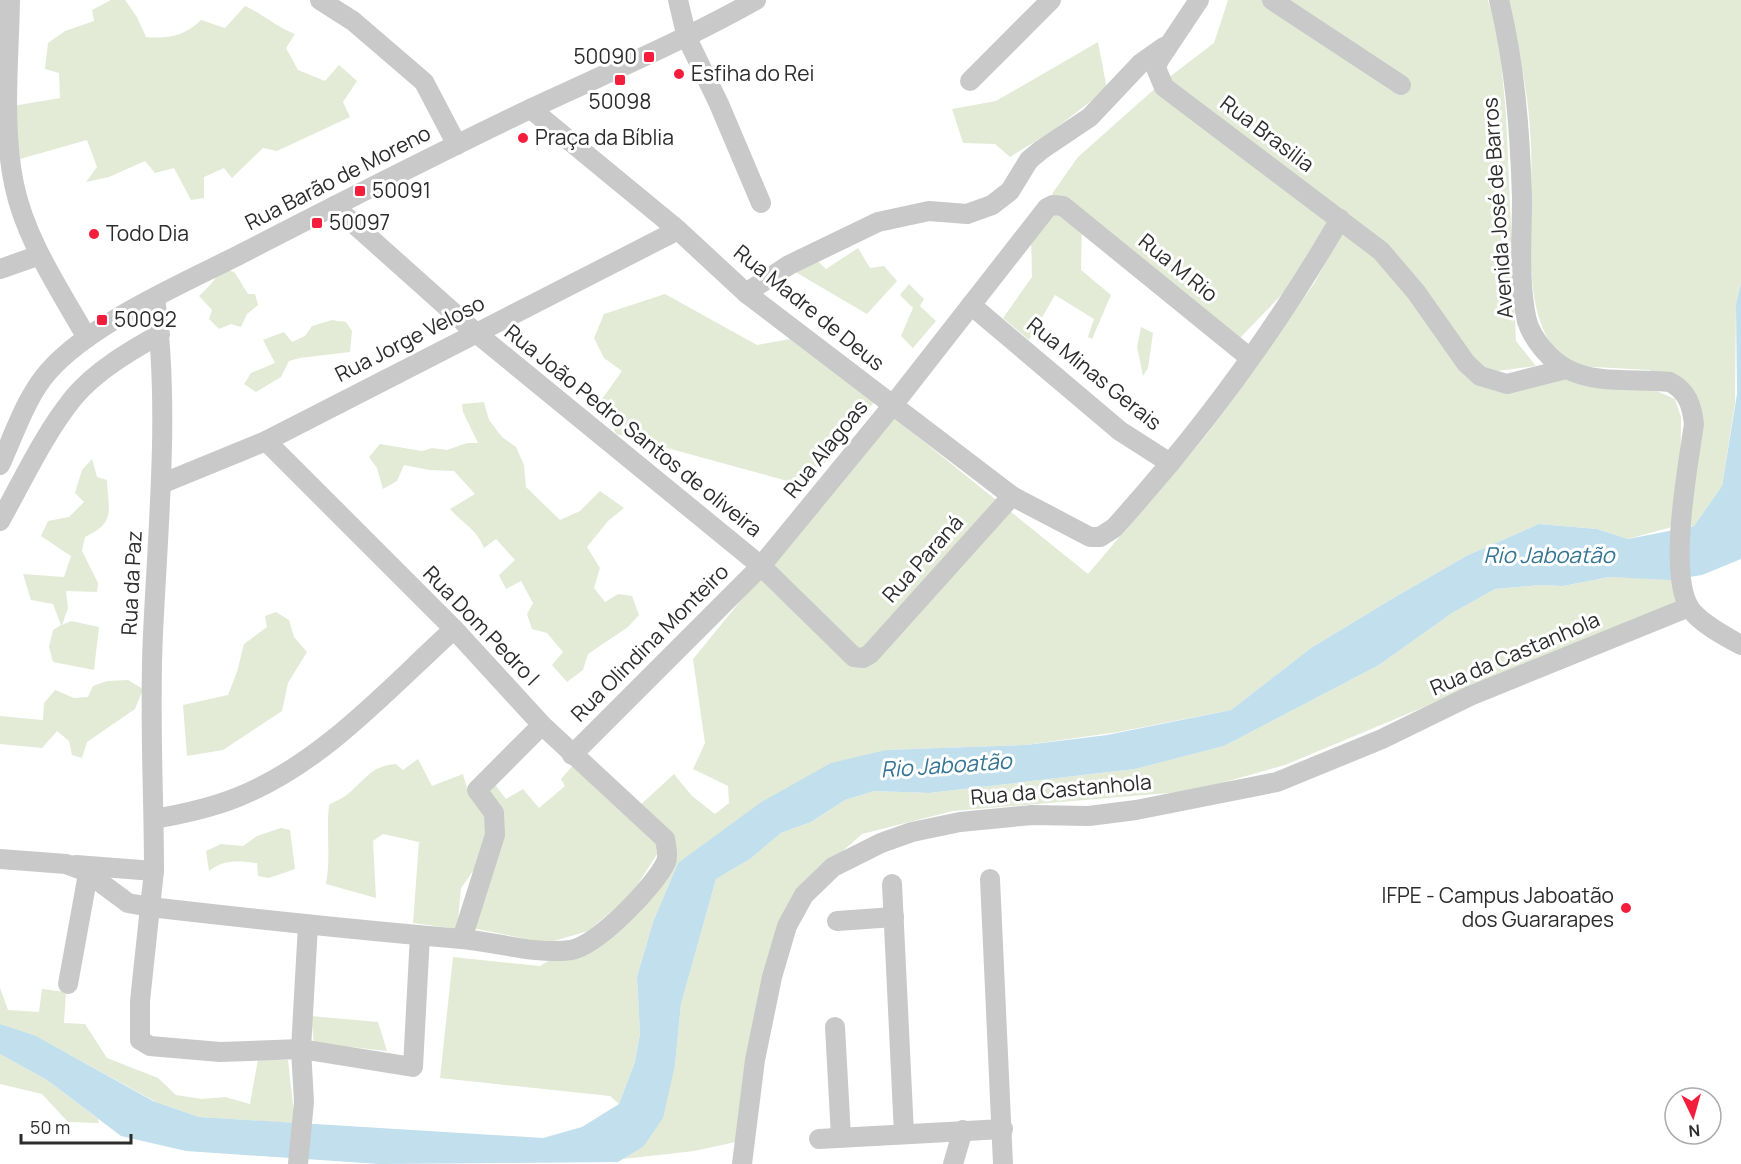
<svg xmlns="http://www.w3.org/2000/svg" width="1741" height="1164" font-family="Manrope,sans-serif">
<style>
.green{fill:#e3ebd7}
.water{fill:#c1dfed}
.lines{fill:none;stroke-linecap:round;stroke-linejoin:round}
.minor{stroke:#c9c9c9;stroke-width:20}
.poi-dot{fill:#f41d3b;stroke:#fff;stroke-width:2}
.labels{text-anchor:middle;stroke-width:6;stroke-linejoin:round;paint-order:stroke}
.poi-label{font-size:21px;fill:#2c2c2c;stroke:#fff;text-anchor:start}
.street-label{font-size:21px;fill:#2c2c2c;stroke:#fff}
.water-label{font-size:22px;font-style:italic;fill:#347594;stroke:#fff}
</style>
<rect width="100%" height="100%" fill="#fff"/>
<g class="green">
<path d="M111,0H125L137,17L146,37C168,39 185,36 201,20L225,28L245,6C263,14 276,27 295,34L286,48L298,70L325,81L339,65L357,81L343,102L350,117L277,151L263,148L232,178L224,168L204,177V198L191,200L174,168L155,173L145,161L109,177L86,182L97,167L87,140L20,159L13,106L60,98L59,73L45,69L48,43L65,31L94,21L92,10Z"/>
<path d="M1228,0H1488L1499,39L1506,114L1516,341L1536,366L1467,375L1495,391L1556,378L1652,389L1675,399L1681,417L1680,521L1703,426L1650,370L1575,366C1567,358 1555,349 1549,340C1520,295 1534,198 1531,145C1529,95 1519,48 1507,0H1741V283L1736,304L1735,403L1722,486L1694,526L1679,525L1628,539L1597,529L1539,524L1468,555L1390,600L1311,648L1231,710L1118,732L1026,745L886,750L678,863L653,922L637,977L640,1033L635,1062L619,1104L610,1096L440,1078L453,957L540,966L556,956L585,952L673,844L637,808L674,774L692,796L715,814L729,803L728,786L693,769L705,743L693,659L892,416L1088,574L1208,433L1315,282L1342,232L1240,338L1052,194L1078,157L1159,85L1214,43Z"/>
<polygon points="1098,42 1107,89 1052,131 1010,157 995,144 963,143 952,109 996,101"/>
<polygon points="1050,207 1082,227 1081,270 1111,295 1092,339 1088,337 1094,319 1055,295 1029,340 1003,318 1032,277 1031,235"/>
<polygon points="858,248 870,268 884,266 897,281 867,314 792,270 814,258 826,269"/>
<polygon points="224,267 235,273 248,294 255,294 258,305 247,314 241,327 231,324 219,329 209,319 212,310 199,296 211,284"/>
<polygon points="909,284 924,299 920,306 936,321 913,348 901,336 913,308 900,295"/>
<polygon points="665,294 757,345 796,338 876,400 806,486 616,434 602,399 622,371 604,358 594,338 604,314"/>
<polygon points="332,320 346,322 352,331 350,352 300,358 289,361 281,377 256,392 244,384 251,373 275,363 263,340 284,332 292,342 305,336 312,326"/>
<polygon points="1141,327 1153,333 1148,368 1143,376 1137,347"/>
<path d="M484,402L489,420L502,437L516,447L524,465L526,487L560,520L580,511L600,491L624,508L608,521L587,547L600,568L594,588L605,602L618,594L632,596L639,615L628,627L588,654L583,670L567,682L552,665L563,652L547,633L532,629L527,614L533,603L521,581L506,589L499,575L515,560L496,539L484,548C475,527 465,526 450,509L475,494L454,471L429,470L404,465L397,481L383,489L377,468L369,457L380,444L422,451L432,448L447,450L467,443H478L463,412L462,404Z"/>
<path d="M92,459L97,477L107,480C108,510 117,522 85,537L82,551L98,583L97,592L66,591L68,608L62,625L71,621L99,627L94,670L53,662L49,647L53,630L61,625L53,604L31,600L23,574L64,577L71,556L41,536L48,521L69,517L84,502L75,493L82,470Z"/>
<polygon points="1609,577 1676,579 1678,601 1285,765 1193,791 953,811 862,834 803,886 740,1141 694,1151 623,1159 643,1147 675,1065 681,1004 716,879 750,859 781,833 811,822 845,800 874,791 929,793 1135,769 1224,746 1379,665 1452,613 1495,589 1540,585 1563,586"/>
<polygon points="276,612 289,620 294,637 307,652 288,683 282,711 223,750 187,756 183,705 228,695 237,672 244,644 267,627 265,616"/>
<polygon points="128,680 143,689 135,709 87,742 82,758 72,755 69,741 57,731 42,748 0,744 0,716 43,720 44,703 55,690 74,698 88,697 93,686 107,681"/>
<path d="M418,759L432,786L463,774L469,795L490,813L480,861L461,888L457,929L413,923L419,842L383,834L373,841L376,898L326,884C331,858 326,832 329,805C335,801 344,798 349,793C366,779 371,766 396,764L403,770Z"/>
<polygon points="576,762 661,848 631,895 588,931 547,943 472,928 490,872 484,791 493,782 506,799 523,789 539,808 565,786 561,779"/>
<path d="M281,828L290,830L295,869L269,878L258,876L257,863C240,861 223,859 209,871L206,851L221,844L243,846L257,836Z"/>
<polygon points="0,988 8,1010 39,1012 42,989 66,992 64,1023 85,1024 107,1058 158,1078 176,1095 202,1099 225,1097 250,1104 258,1059 288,1060 295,1123 199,1117 156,1102 41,1039 0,1024"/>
<polygon points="311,1016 378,1022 387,1051 314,1043"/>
<polygon points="0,1054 47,1080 98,1119 99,1123 68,1122 42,1094 0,1084"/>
</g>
<polygon class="water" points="1741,283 1741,559 1702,575 1671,580 1609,577 1563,586 1540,585 1495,589 1452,613 1379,665 1224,746 1135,769 929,793 874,791 845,800 811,822 781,833 750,859 716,879 681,1004 675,1065 663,1118 643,1147 618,1162 379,1164 186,1151 121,1136 47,1080 0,1054 0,1024 36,1036 153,1101 199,1117 543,1138 582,1127 619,1104 635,1062 640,1033 637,977 653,922 678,863 760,803 831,763 886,750 1026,745 1107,735 1231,710 1311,648 1390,600 1468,555 1539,524 1597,529 1628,539 1694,526 1722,486 1737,394 1736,304"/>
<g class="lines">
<g class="minor">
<path d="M10,0C9,59 2,127 14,184C25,239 60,290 87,338"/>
<polyline points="320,0 353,21 424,82 457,145"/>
<polyline points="678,0 687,38 719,104 761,203"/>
<polyline points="1199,0 1159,60 1156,68 1164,87 1381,251 1416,292 1466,363 1480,376 1507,384 1566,369"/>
<polyline points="1272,0 1401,85"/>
<path d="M1499,0C1515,65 1520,131 1522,198C1522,238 1518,282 1527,321C1532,339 1551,361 1567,369C1597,385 1638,378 1670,382C1687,391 1692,405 1694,424C1688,466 1668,570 1689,607C1698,622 1726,637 1741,645"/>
<polyline points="970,81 1051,0"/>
<path d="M531,109L678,230L746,293L1012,496L1090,537H1100L1114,528C1200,433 1276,330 1340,219"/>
<polyline points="334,206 475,332 761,566 854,657 863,658 870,654 1012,496"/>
<polyline points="0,269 40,255"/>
<polyline points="746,293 789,265 878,222 929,211 967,214 992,205 1010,191 1029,160 1041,150 1090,117 1140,64 1164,47"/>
<polyline points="971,305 1120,431 1170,463"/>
<path d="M266,441L454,629L542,725L665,839C666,847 669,854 666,862C655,886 597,946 571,950C536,955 497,942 462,939C358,930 254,919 150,907L140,1001V1040L150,1046L220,1052L301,1049L413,1067L420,935"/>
<path d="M0,465C14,435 26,397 48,372C88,325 181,284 237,256C334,206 432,156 530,109C607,73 681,42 756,0"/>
<polyline points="161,484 266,441 678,230"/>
<path d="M0,521C23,480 44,434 74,397C97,370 130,351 160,334"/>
<polyline points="572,755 761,566 893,405 1047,208 1053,205 1063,206 1250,358"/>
<path d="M154,819C183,814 211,808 238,797C323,763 388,689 454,629"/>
<path d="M0,859L66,864L85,871L128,903L150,907L154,871C154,792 149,713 153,634C158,525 170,407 155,298"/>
<polyline points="76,865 154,871"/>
<polyline points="990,879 1003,1164"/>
<polyline points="892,884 904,1134"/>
<polyline points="837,921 894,917"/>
<polyline points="462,939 495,835 494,813 477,790 542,725"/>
<polyline points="68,984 88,874"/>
<polyline points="835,1027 841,1137"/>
<polyline points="819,1139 1003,1129"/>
<polyline points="298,1164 304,1102 301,1049 308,925"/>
<polyline points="742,1164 755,1060 772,977 787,926 804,895 833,867 881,843 912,832 960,822 1032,815 1089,816 1136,810 1277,782 1382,739 1470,696 1689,607"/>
<polyline points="953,1164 963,1130"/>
</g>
</g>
<g class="poi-dot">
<rect x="643" y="51" width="12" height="12" rx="3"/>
<circle cx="679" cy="74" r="6"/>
<rect x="614" y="74" width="12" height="12" rx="3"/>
<circle cx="523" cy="138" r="6"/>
<rect x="354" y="185" width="12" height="12" rx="3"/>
<rect x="311" y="217" width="12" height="12" rx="3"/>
<circle cx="94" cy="234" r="6"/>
<rect x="96" y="314" width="12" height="12" rx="3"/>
<circle cx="1626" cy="908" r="6"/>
</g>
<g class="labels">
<g class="poi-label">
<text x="637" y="64" text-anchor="end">50090</text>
<text x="691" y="81">Esfiha do Rei</text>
<text x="620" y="109" text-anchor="middle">50098</text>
<text x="535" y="145">Praça da Bíblia</text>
<text x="372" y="198">50091</text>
<text x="329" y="230">50097</text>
<text x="106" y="241">Todo Dia</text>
<text x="114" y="327">50092</text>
<text x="1614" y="903" text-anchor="end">IFPE - Campus Jaboatão<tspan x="1614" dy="24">dos Guararapes</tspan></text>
</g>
<g class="street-label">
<text transform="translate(1267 134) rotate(37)" y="7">Rua Brasilia</text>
<text transform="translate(338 178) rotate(-27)" y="7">Rua Barão de Moreno</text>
<text transform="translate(1498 208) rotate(-94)" y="7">Avenida José de Barros</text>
<text transform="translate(1178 268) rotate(39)" y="7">Rua M Rio</text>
<text transform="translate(809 308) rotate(39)" y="7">Rua Madre de Deus</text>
<text transform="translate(410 339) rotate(-27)" y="7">Rua Jorge Veloso</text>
<text transform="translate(1094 374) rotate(39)" y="7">Rua Minas Gerais</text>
<text transform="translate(633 431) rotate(39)" y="7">Rua João Pedro Santos de oliveira</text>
<text transform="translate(826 449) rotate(-51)" y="7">Rua Alagoas</text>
<text transform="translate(923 559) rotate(-48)" y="7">Rua Paraná</text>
<text transform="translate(132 583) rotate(-87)" y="7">Rua da Paz</text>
<text transform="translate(481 626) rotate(46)" y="7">Rua Dom Pedro I</text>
<text transform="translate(650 643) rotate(-45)" y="7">Rua Olindina Monteiro</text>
<text transform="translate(1515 654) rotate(-23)" y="7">Rua da Castanhola</text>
<text transform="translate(1061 790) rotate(-5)" y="7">Rua da Castanhola</text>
</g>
<g class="water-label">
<text x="1549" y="563">Rio Jaboatão</text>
<text transform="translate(946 765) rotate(-4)" y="8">Rio Jaboatão</text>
</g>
</g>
<g transform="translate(1693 1116) rotate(175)"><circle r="28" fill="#ffffff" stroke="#ababab" stroke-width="1.5"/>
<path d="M0-4.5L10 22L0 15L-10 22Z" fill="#f41d3b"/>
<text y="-9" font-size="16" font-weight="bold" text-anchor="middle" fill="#2c2c2c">N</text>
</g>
<path d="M21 1134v9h110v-9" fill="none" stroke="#2c2c2c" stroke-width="3"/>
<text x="30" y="1134" font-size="18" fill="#2c2c2c" stroke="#ffffff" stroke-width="4.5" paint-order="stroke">50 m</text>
</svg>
